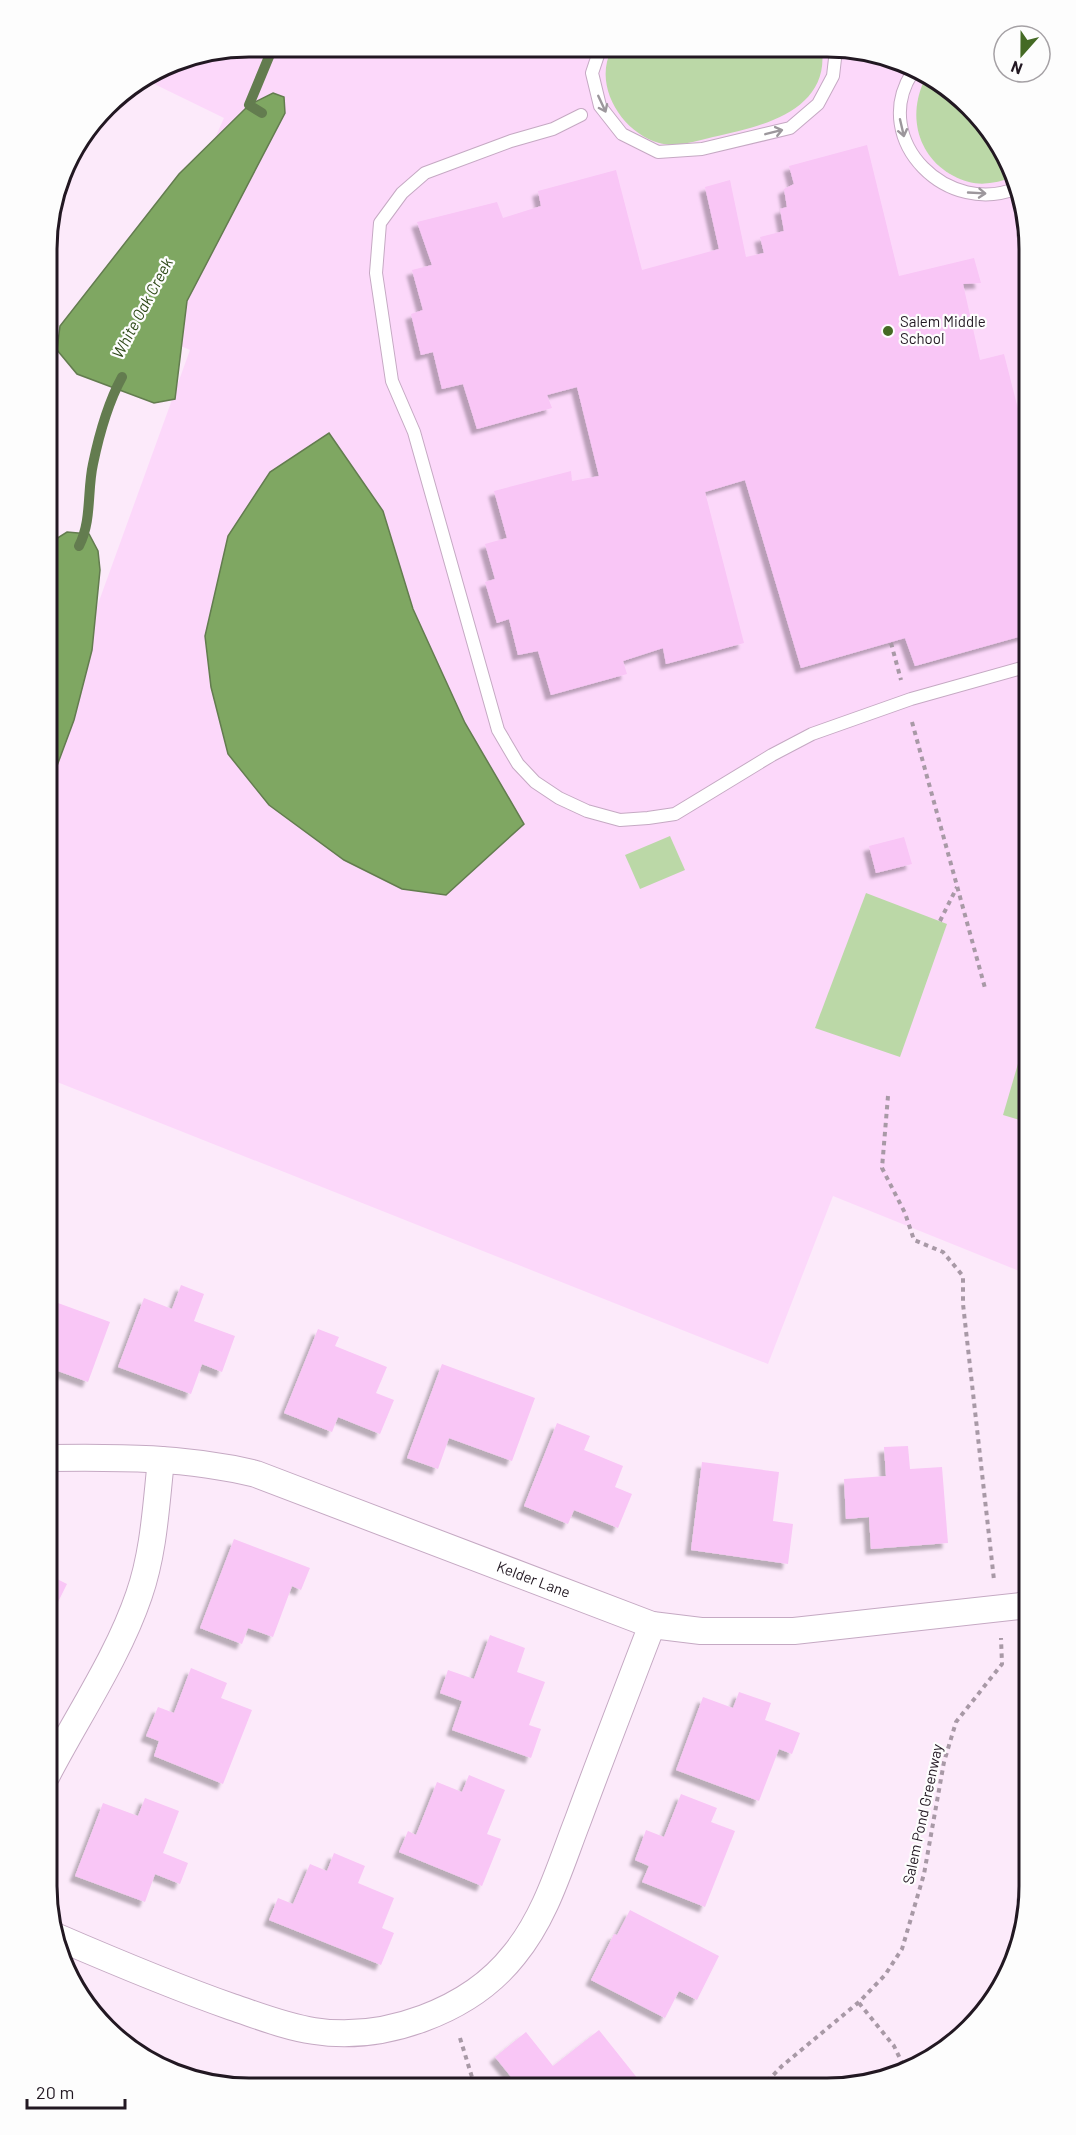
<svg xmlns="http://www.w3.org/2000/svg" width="1076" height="2135" font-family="Barlow,sans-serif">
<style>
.built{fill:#fcd8fa}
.green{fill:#bbd8a7}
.water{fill:#7fa762;stroke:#637c4f;stroke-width:1.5}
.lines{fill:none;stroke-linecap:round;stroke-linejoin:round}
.stream{stroke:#637c4f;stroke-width:10}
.building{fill:#f9c6f6;filter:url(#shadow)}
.lane-casing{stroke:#c5a9c3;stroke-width:14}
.street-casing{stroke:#c5a9c3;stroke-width:28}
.path{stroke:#a899a6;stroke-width:4;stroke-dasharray:4.5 4.5;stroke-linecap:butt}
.lane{stroke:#fff;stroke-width:12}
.street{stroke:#fff;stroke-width:26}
.oneway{stroke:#9c979c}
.poi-dot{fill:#446a24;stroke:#fdfdfd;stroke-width:2}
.labels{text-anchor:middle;stroke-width:4.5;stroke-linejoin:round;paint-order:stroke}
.poi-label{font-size:15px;fill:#221822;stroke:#fdfdfd;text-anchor:start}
.street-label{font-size:15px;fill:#221822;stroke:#fdfdfd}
.water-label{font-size:16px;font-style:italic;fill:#2e4917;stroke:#fdfdfd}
.rim{fill:none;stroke:#221822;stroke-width:3}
</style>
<defs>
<filter id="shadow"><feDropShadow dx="-5.5" dy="5.5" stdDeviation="1.5" flood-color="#0004"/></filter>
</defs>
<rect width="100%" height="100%" fill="#fceafa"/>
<polygon class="built" points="249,47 866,50 961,97 1019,185 1029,249 1029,1275 833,1196 768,1364 47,1078 48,742 190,350 131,325 224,118 144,79 172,62"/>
<g class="green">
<path d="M612,49L822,50C829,112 759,127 713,137C696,141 676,148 659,143C622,133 592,85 612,49Z"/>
<path d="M925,79L961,97L1014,177C999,182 984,186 969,182C922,169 904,121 925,79Z"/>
<polygon points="670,836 685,870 640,889 625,855"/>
<polygon points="866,893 947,924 900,1057 815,1028"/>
<polygon points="1029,1026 1029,1123 1003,1115"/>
</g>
<g class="water">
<polygon points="273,93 284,97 285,113 187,301 175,399 154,403 77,374 57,350 60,326 179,174 249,105"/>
<polygon points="329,433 383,511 413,609 465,723 524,824 446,895 402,889 344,860 269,805 228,754 211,687 205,636 228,536 270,472"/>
<polygon points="67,532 89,534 98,551 100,570 92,650 74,720 48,790 48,544"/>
</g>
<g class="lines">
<g class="stream">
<polyline points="262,113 249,105 273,47"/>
<path d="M79,546C92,521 87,491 93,464C99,435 108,403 122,377"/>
</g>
</g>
<g class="building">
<polygon points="867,145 899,276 974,258 981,283 963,284 980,360 1004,354 1029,452 1029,634 915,666 905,638 801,668 745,480 705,492 744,643 666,664 663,648 623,661 627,674 551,695 538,651 518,655 509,619 497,623 485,582 495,579 485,544 507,538 494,491 571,471 572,481 599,476 577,387 547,395 552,408 477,429 463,384 442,389 433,352 421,355 411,314 423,310 412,270 432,265 417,222 497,202 503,218 541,206 538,191 616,170 642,270 719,249 705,187 730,180 746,257 764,253 760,237 784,231 780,209 787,207 784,189 794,184 789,166"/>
<polygon points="904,837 912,864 876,873 869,846"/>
<polygon points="181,1285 204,1294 194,1321 235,1336 222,1372 202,1364 191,1394 118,1367 144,1298 172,1309"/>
<polygon points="47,1299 110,1322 88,1382 47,1367"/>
<polygon points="318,1329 339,1337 335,1346 387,1367 376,1393 394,1400 380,1434 338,1417 332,1432 284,1413"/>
<polygon points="442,1364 535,1398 512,1461 449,1438 438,1469 407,1458"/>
<polygon points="557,1423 590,1436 584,1450 623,1466 615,1487 632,1494 618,1528 574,1510 568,1524 524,1506"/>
<polygon points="908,1446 910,1469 942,1467 948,1543 871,1549 869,1517 846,1519 844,1479 886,1476 884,1447"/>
<polygon points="702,1462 779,1472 773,1521 793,1524 788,1564 691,1550"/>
<polygon points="1027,1470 1029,1470 1029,1496 1025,1496"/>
<polygon points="234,1539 310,1568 301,1590 292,1586 273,1637 248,1628 242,1644 200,1628"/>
<polygon points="47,1574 67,1584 47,1624"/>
<polygon points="490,1635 525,1648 517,1672 545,1682 529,1725 541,1729 531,1758 452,1730 462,1701 440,1693 448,1670 474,1679"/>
<polygon points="191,1668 227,1683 221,1698 252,1710 223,1784 154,1756 159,1741 146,1736 158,1707 174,1713"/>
<polygon points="739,1692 771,1703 765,1720 800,1733 792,1754 779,1749 759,1801 676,1770 703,1697 733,1708"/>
<polygon points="469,1775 505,1790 487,1834 501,1839 482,1886 399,1852 408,1831 416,1835 437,1782 462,1792"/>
<polygon points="681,1794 717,1808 711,1822 735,1831 705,1907 642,1882 649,1866 635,1860 646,1830 664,1837"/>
<polygon points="145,1798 179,1811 163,1853 188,1863 180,1884 155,1874 145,1902 75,1876 103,1803 138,1816"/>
<polygon points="334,1853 365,1866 358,1883 394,1898 382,1928 394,1933 381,1965 269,1920 278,1898 293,1904 310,1864 327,1871"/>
<polygon points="630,1910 719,1956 697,2000 679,1991 665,2018 591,1980 614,1934 617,1935"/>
<polygon points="599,2030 638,2079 627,2088 520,2088 495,2057 526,2032 553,2066"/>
</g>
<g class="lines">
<g class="lane-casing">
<g id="lane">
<polyline points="600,49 592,73 600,106 622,134 658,152 702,149 790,128 818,104 833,76 836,50"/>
<path d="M912,73C869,141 949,219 1019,187"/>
<polyline points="581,115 553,129 511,141 425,173 402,193 380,223 376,273 392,381 414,432 498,730 518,764 535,782 559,798 587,811 620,820 648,818 675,814 772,755 812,734 911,699 1029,666"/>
</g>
</g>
<g class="street-casing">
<g id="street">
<path id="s1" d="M47,1458C117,1457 188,1457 256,1474L652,1625L701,1631H794L1029,1605"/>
<path d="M47,1775C77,1717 118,1657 139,1595C154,1552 156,1505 161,1460"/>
<path d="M55,1936C113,1961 172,1986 232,2007C259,2016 286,2027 314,2031C384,2042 470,2011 514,1955C546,1916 560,1866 578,1820C602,1755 627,1690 652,1625"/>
</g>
</g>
<g class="path">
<polyline points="891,643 901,680"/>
<polyline points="912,722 985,988"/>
<polyline points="940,921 957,887"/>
<polyline points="888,1096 882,1168 905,1213 914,1240 943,1252 963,1276 963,1304 994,1580"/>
<polyline points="859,2003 894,2046 906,2071"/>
<polyline points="460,2038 475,2087"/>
<polyline points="761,2088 782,2066 859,2002 885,1975 902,1949 924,1874 944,1762 956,1722 1002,1664 1001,1638"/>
</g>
<use href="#lane" class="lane"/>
<use href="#street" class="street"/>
</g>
<defs><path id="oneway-shaft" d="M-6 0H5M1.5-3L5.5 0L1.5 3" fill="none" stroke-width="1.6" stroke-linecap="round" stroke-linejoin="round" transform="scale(1.5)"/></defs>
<g class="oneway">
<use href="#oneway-shaft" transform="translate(602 104) rotate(65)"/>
<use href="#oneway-shaft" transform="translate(902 128) rotate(77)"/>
<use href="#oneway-shaft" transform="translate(774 132) rotate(-14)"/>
<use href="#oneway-shaft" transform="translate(977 193) rotate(3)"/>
</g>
<circle class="poi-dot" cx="888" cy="331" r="6"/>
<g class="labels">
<g class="poi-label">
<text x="900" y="327">Salem Middle<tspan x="900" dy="17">School</tspan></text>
</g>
<g class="street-label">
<text dy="5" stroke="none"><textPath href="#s1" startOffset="507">Kelder Lane</textPath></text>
<text transform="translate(923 1814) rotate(-78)" y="5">Salem Pond Greenway</text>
</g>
<g class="water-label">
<text transform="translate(142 308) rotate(-62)" y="6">White Oak Creek</text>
</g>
</g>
<path d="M0 0H1076V2135H0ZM249 57H827A192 192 0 0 1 1019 249V1886A192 192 0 0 1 827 2078H249A192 192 0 0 1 57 1886V249A192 192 0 0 1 249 57Z" fill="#fdfdfd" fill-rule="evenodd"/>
<path class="rim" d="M249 57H827A192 192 0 0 1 1019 249V1886A192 192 0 0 1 827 2078H249A192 192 0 0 1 57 1886V249A192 192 0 0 1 249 57Z"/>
<g transform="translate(1022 54) rotate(201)"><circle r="28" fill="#fdfdfd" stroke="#a5a1a5" stroke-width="1.5"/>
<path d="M0-4.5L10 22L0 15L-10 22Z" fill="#446a24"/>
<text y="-9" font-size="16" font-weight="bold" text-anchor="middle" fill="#221822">N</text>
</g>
<path d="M27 2099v9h98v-9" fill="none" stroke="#221822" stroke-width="3"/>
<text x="36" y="2099" font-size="18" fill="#221822" stroke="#fdfdfd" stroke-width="4.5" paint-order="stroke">20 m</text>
</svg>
